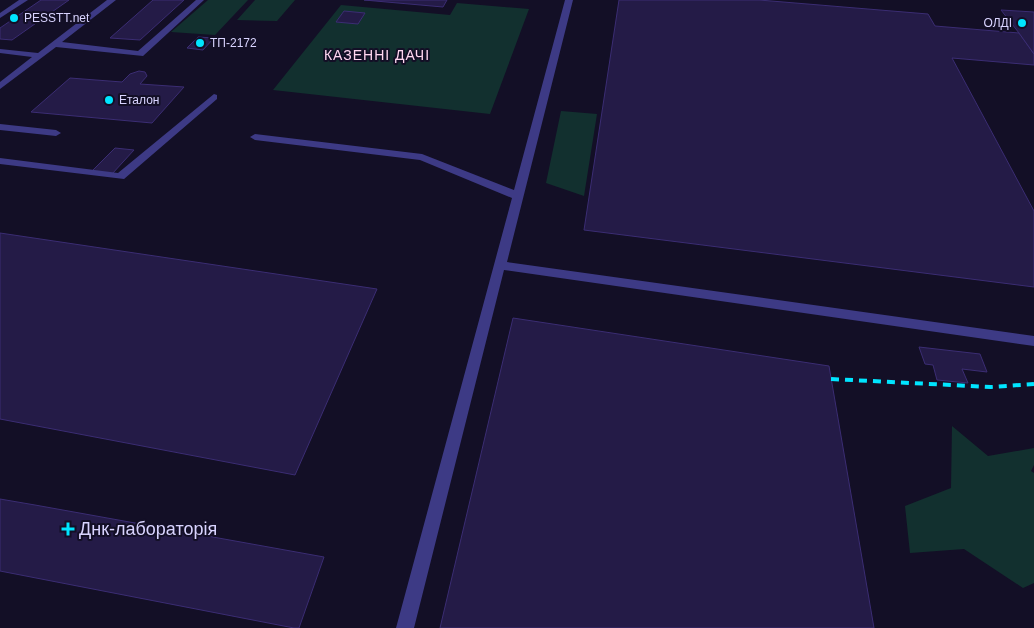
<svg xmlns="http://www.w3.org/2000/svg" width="1034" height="628" font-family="Helvetica,sans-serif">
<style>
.green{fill:#12302f}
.building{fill:#241b47;stroke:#3b2d73}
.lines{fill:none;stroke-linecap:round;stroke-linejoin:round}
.minor{fill:#3d3a85;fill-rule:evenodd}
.rail{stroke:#00e5ff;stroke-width:4;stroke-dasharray:8 6;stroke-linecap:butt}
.poi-dot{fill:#00e5ff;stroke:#130f26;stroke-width:2}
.labels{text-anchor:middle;stroke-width:4;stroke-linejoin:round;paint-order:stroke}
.far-poi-label{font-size:12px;fill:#d9d4ff;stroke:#130f26;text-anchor:start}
.far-neighbourhood-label{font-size:14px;letter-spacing:1px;fill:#ffd6f0;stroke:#130f26}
.near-poi-label{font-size:18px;fill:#d9d4ff;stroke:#130f26;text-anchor:start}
</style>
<rect width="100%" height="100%" fill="#130f26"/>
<g class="green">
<polygon points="208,0 248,0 215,35 171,32"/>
<polygon points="255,0 295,0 277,21 237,20"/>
<polygon points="457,3 529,9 490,114 273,90 341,5 450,15"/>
<polygon points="561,111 597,114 584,196 546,183"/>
<polygon points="952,426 988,456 1034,448 1034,465 1031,471 1034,473 1034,583 1023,588 964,549 910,553 905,506 951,488"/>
</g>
<g class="building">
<polygon points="41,0 69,0 12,40 0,39 0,28"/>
<polygon points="153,0 184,0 140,40 110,38"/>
<polygon points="364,0 447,0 443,7"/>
<polygon points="619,0 759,0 928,14 935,26 1019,33 1034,54 1034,65 952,58 1034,211 1034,287 584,230"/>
<polygon points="1001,10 1034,12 1034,54 1019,33"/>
<polygon points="344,11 365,13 358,24 336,22"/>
<polygon points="198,37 214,38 203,50 187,48"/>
<polygon points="139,71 145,72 147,76 140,84 184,87 152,123 31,112 70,78 122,82 130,74"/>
<polygon points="115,148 134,150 112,174 92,171"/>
<polygon points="0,233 377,289 295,475 0,419"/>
<polygon points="513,318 829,366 874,628 440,628"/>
<polygon points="919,347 980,354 987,372 962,369 968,383 937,380 933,365 925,364"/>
<polygon points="0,499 35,505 324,557 299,628 294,628 0,571"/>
</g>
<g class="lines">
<g class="minor">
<polygon points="19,0 28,0 0,18 0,13"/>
<polygon points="107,0 116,0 62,42 138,51 196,0 204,0 143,56 56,47 0,89 0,82 32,57 0,53 0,49 38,53"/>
<polygon points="565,0 573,0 507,262 1034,336 1034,346 504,270 414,628 396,628 512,198 420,160 255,140 250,137 255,134 422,154 514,190"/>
<polygon points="214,94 217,95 217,99 124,179 0,164 0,158 118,173"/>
<polygon points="0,124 56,130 61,133 56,136 0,130"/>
</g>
<polyline class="rail" points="831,379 991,387 1034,384"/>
</g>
<g class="poi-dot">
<circle cx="14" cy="18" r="5"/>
<circle cx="1022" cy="23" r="5"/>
<circle cx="200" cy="43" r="5"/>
<circle cx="109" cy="100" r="5"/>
<path d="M65.5 521.5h5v5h5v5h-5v5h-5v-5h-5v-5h5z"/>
</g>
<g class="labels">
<g class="far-poi-label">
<text x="24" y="22">PESSTT.net</text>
<text x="1012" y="27" text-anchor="end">ОЛДІ</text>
<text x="210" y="47">ТП-2172</text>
<text x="119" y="104">Еталон</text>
</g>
<g class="far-neighbourhood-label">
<text x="377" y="60">КАЗЕННІ ДАЧІ</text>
</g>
<g class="near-poi-label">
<text x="79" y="535">Днк-лабораторія</text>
</g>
</g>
</svg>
